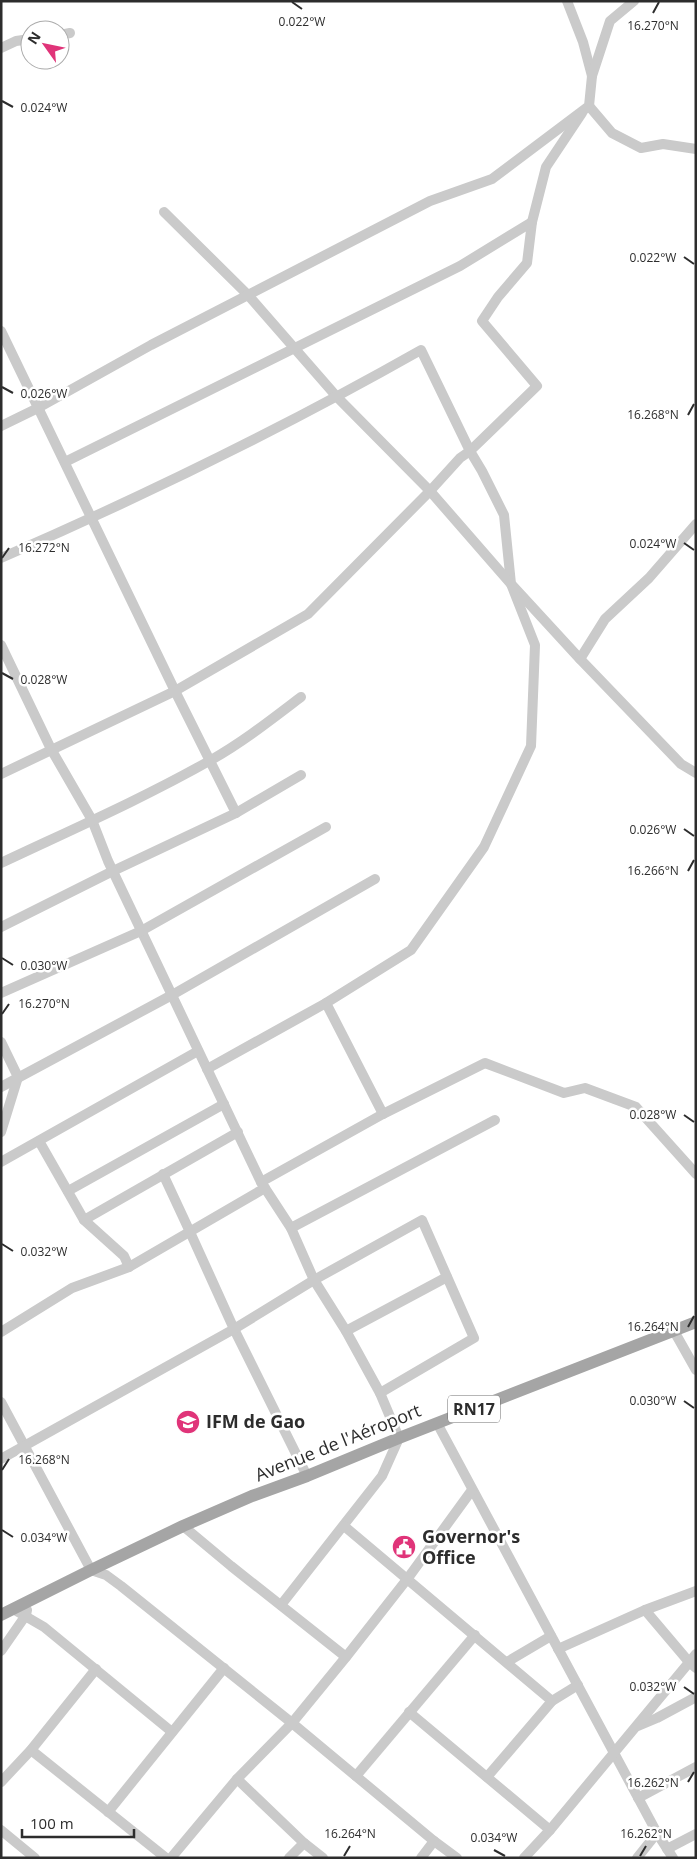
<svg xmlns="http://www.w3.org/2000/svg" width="697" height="1859" font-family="'Open Sans',sans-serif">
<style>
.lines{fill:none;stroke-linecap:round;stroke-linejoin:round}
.minor{stroke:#cacaca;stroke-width:10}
.major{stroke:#a5a5a5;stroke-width:12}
.ticks{fill:none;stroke:#2d2d2d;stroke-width:2}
.labels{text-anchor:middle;stroke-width:5;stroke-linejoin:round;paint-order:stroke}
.shield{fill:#fff;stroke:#6c6c6c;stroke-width:1}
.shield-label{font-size:16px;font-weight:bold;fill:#2d2d2d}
.poi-label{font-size:18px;font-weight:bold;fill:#2d2d2d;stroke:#fff;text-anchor:start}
.street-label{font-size:18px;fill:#2d2d2d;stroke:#fff}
.ticks-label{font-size:12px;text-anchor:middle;fill:#2d2d2d;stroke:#fff;stroke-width:5;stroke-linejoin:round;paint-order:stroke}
</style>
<rect width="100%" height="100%" fill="#fff"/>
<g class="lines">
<g class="minor">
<polyline points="567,1 583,42 592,76"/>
<polyline points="60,35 70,33"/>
<polyline points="1,48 16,41 30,39"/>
<polyline points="589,106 612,133 641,148 663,144 696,149"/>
<polyline points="582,113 546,167 532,222 527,263 498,297 482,321 537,386 470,451 482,471 504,515 511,584 580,659 681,764 696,773"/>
<polyline points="164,212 248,295 337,397 430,491 511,584 535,645 531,746 484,847 411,950 326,1003 383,1114"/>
<polyline points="1,331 175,691 236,813"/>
<polyline points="1,426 38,408 151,345 430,201 492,179 589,106 592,76 610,21 634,1"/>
<polyline points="65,462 460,266 532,222"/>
<path d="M1,558C144,496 285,427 421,350L470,451L460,458L430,491L308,614L175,691L1,774"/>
<polyline points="1,645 51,749 92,820 108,861 261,1182 291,1228 314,1280 346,1331 380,1393 399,1438 382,1476 281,1605"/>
<polyline points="580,659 605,619 649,578 696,524"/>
<path d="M1,863C71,830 144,798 211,760C243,742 272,719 301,697"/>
<polyline points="1,927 113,871 236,813 301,775"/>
<polyline points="1,993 141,931 326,827"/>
<polyline points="1,1042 18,1077 1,1132"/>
<polyline points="207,1069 326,1003"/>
<polyline points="1,1087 172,995 375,879"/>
<polyline points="39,1141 84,1220 238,1132"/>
<polyline points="1,1162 198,1051"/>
<polyline points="163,1174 190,1232 234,1329 307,1476"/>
<polyline points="261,1182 383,1114 485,1063 564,1093 585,1088 636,1107 696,1174"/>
<polyline points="68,1191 224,1104"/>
<polyline points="84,1220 124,1256 129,1267"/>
<polyline points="291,1228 495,1120"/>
<polyline points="346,1331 447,1277"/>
<polyline points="674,1331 696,1370"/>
<polyline points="1,1332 72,1288 129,1267 265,1188"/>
<polyline points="1,1402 91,1570 106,1575 121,1586 292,1723 434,1841 457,1858"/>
<polyline points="437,1423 657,1833 673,1858"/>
<polyline points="1,1459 234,1329 314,1280 422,1220 474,1338 380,1393"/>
<polyline points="183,1526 231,1566 346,1657"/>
<polyline points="344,1526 552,1701"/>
<polyline points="13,1609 44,1627 172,1732"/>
<polyline points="645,1610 689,1662 696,1668"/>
<polyline points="558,1649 645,1610 696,1591"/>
<polyline points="1,1651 26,1615 27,1610"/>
<polyline points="507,1662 551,1636"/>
<polyline points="409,1712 550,1830"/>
<polyline points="638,1726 657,1718 696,1697"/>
<polyline points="31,1750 166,1858"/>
<polyline points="356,1776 475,1635"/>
<polyline points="487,1777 552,1701 578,1685"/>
<polyline points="237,1779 304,1843 323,1858"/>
<polyline points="1,1782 31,1750 96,1669"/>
<polyline points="638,1798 696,1767"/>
<polyline points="108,1812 224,1668"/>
<polyline points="1,1830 35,1858"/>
<polyline points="667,1849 696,1834"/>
<polyline points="171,1858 237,1779 292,1723 346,1657 408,1578 472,1490"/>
<polyline points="289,1858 304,1843"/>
<polyline points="421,1858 434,1841"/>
<polyline points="524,1858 550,1830 696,1654"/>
<polyline points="637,1858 657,1833"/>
</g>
<polyline class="major" points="1,1615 91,1570 183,1526 252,1496 307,1476 399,1438 696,1322"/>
</g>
<path class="ticks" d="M292,2L302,9M653,13L659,2M2,101L13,107M684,257L694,264M2,387L13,393M688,415L694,404M684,543L694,550M2,558L9,548M2,673L13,679M684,829L694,836M688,871L694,860M2,958L13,965M2,1014L9,1004M684,1115L694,1122M2,1244L13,1251M688,1327L694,1316M684,1401L694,1408M2,1470L9,1459M2,1530L13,1537M684,1687L694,1694M688,1782L694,1772M494,1850L505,1856M344,1856L350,1846M640,1856L646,1846"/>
<defs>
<g id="school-disc" transform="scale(1.25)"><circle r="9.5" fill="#e03479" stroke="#fff"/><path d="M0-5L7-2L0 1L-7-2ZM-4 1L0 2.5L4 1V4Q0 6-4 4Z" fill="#fff"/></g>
<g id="civic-disc" transform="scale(1.25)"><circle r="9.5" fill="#e03479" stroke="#fff"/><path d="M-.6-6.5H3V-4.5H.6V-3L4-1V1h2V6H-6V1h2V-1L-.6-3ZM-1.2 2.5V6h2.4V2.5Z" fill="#fff"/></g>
</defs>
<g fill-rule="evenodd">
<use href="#school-disc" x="188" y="1422"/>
<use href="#civic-disc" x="404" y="1547"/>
</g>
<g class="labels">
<rect class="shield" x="448" y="1395.5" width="52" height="27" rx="4"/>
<g class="shield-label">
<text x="474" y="1415">RN17</text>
</g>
<g class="poi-label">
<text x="206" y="1428">IFM de Gao</text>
<text x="422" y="1543">Governor's<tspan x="422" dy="21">Office</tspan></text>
</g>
<g class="street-label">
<text transform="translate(338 1443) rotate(-22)" y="6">Avenue de l'Aéroport</text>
</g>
</g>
<g class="ticks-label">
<text x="302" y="26">0.022°W</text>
<text x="653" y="30">16.270°N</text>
<text x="44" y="112">0.024°W</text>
<text x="653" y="262">0.022°W</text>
<text x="44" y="398">0.026°W</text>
<text x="653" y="419">16.268°N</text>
<text x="653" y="548">0.024°W</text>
<text x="44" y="552">16.272°N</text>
<text x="44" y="684">0.028°W</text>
<text x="653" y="834">0.026°W</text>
<text x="653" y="875">16.266°N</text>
<text x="44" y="970">0.030°W</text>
<text x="44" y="1008">16.270°N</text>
<text x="653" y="1119">0.028°W</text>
<text x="44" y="1256">0.032°W</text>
<text x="653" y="1331">16.264°N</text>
<text x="653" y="1405">0.030°W</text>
<text x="44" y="1464">16.268°N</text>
<text x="44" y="1542">0.034°W</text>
<text x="653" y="1691">0.032°W</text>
<text x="653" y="1787">16.262°N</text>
<text x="350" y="1838">16.264°N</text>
<text x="646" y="1838">16.262°N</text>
<text x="494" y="1842">0.034°W</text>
</g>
<rect width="697" height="1859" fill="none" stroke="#2d2d2d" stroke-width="5"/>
<g transform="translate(45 45) rotate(303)"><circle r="24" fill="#ffffff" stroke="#ababab"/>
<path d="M0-4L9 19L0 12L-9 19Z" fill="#e03479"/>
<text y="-8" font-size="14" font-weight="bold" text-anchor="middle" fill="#2d2d2d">N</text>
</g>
<path d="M22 1829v8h112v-8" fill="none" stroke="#2d2d2d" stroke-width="2.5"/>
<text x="30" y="1829" font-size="15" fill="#2d2d2d" stroke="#ffffff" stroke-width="4" paint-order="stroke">100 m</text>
</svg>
